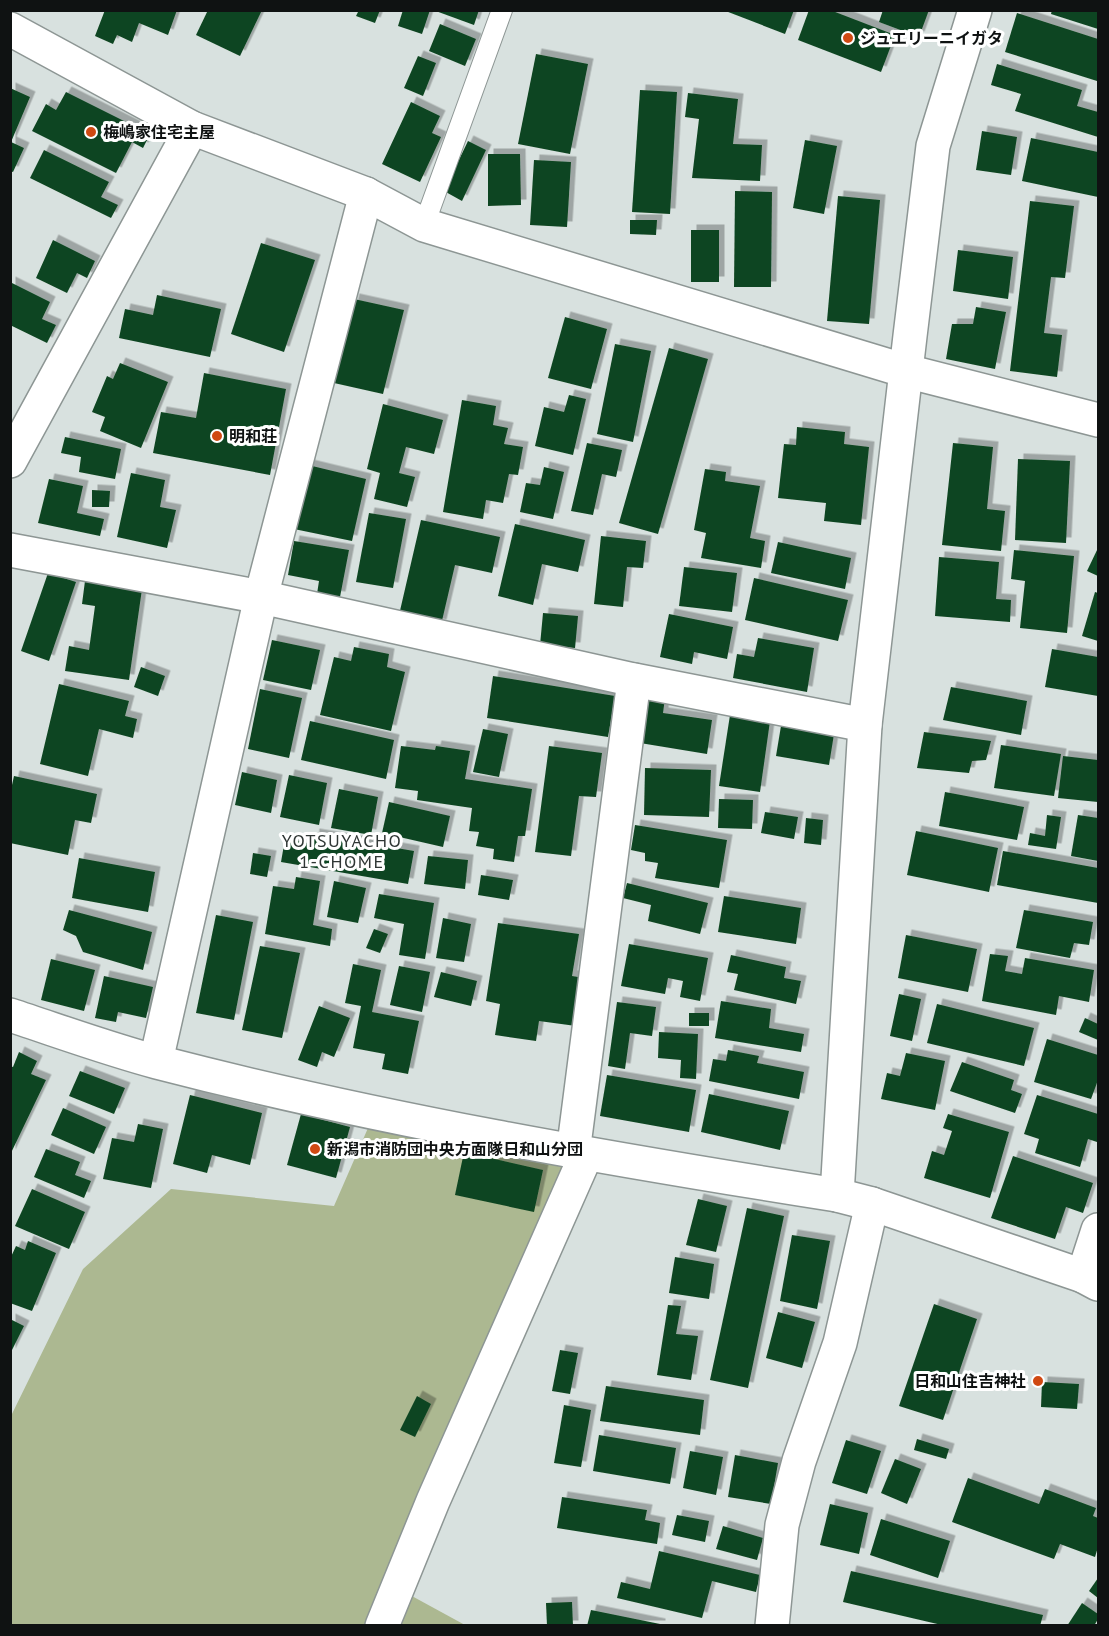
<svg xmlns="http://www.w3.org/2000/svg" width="1109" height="1636" font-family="'PT Sans','Noto Sans JP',sans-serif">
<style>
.green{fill:#acb891}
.building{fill:#0e4520;filter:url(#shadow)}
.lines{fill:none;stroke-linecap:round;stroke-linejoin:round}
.lane-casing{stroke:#8d9694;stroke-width:22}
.street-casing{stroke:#8d9694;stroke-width:36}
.lane{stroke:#fff;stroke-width:20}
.street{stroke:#fff;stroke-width:33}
.poi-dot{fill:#d04912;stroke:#fff;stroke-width:2}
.labels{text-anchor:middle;stroke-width:6;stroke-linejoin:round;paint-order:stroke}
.poi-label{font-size:16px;font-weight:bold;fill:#0f1212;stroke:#fff;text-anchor:start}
.neighbourhood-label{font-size:18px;letter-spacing:1.5px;fill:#2f3634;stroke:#fff}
</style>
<defs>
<filter id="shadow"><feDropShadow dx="5.5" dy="-5.5" stdDeviation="0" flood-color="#0004"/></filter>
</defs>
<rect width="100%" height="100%" fill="#d8e1df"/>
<g class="green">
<polygon points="368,1128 571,1159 537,1226 365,1625 11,1625 10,1418 83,1269 171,1189 334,1206"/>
<polygon points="410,1595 465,1625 398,1626"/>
</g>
<g class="building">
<polygon points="105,10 177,10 168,35 139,23 132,42 117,35 113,44 95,36"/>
<polygon points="208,10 262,10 240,56 196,35"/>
<polygon points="359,10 380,10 375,23 356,16"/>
<polygon points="403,10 430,10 422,34 398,26"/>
<polygon points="433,10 479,10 474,25"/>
<polygon points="723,10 794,10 785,34"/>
<polygon points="809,10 830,10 895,35 881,72 798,40"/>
<polygon points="883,10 929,10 919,37 879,22"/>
<polygon points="1052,10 1098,10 1098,29 1051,14"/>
<polygon points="1017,13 1098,39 1097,81 1005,52"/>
<polygon points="440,24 476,39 465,66 429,51"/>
<polygon points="536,54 588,64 570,154 518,144"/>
<polygon points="418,56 436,63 423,96 404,88"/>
<polygon points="997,64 1082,90 1077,106 1098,112 1098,137 1015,111 1021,94 991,85"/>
<polygon points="10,88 30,97 11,142 24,148 13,172 10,171"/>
<polygon points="640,90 677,92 670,214 632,212"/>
<polygon points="66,92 150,134 143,148 132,142 116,173 32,131 46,104 56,110"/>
<polygon points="688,93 738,99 733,144 762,145 760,181 692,178 699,119 685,117"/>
<polygon points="411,102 440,116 432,133 441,137 420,182 382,164"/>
<polygon points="982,131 1017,137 1011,175 976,170"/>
<polygon points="1031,138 1098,152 1098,197 1022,181"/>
<polygon points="805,140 837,146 824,214 793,208"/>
<polygon points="468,141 486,150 462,201 444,191"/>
<polygon points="44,150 109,182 101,197 118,205 111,218 30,178"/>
<polygon points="488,154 520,154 521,205 488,206"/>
<polygon points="534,160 571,162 567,227 530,225"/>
<polygon points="735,191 772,192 771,287 734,287"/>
<polygon points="838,196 880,200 869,324 827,321"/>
<polygon points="1030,201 1074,206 1065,278 1051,277 1044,333 1062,335 1057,377 1010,371"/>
<polygon points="630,220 657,220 656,235 630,234"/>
<rect x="691" y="230" width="28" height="52"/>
<polygon points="53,240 95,261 87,278 77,273 67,293 36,278"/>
<polygon points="261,243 315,260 284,352 231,334"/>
<polygon points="958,250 1013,257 1008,299 953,291"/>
<polygon points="10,282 50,302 42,319 56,325 47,343 10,325"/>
<polygon points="157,295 221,309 210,357 119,338 125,309 153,315"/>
<polygon points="354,299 404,310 383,394 334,383"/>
<polygon points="976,307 1006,312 995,369 946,359 952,324 973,324"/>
<polygon points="565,317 607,329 591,389 548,378"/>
<polygon points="615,344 651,351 633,442 597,434"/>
<polygon points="669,348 708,359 658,534 619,523"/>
<polygon points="120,363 168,382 141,448 100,431 105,417 92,412 107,376 113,379"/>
<polygon points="204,373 286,389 270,475 153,453 161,412 196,418"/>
<polygon points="569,395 586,399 573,455 535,446 544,407 564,412"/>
<polygon points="462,400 496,406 493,425 508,428 504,444 523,447 518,475 509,474 503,503 486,500 483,519 443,512"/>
<polygon points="383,404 443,420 434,454 406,447 399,473 415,477 407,507 374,499 380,473 367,469"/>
<polygon points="797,427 845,432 844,444 869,447 861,525 824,521 826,503 778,498 784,444 796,445"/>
<polygon points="65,437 121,449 115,479 79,472 81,457 61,453"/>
<polygon points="587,443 622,450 616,477 602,474 593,515 571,511"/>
<polygon points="953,443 993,447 987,509 1005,511 1001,551 942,545"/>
<polygon points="1018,459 1070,461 1066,543 1015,540"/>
<polygon points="308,465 366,479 352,541 294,529"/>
<polygon points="544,467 564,472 553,519 520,512 526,483 540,485"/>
<polygon points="705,469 726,472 725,481 760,486 750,538 765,541 761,568 701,558 706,533 694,530"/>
<polygon points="131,473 165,480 160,507 176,510 167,548 117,537"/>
<polygon points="49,479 83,486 77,513 104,519 100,536 38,523"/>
<polygon points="92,490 110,491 109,507 92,507"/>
<polygon points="369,513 406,519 393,588 356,582"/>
<polygon points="421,520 500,537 492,573 455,565 441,625 399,615"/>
<polygon points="515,524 585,540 578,572 542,564 533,605 498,596"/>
<polygon points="601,536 646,541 643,568 627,567 623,607 594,604"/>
<polygon points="294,541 349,550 340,597 317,594 319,581 288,575"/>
<polygon points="778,542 851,558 845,589 771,573"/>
<polygon points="1098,548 1098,576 1087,571"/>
<polygon points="1014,550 1074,556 1067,633 1020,628 1025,581 1011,579"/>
<polygon points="939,557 999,562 996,599 1011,600 1010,622 935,616"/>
<polygon points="684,567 737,573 732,612 679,606"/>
<polygon points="48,573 76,582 49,661 21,651"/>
<polygon points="754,578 848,600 838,641 745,620"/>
<polygon points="85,581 142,589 129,680 65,671 69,646 89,650 95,606 82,604"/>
<polygon points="1095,592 1098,593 1098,641 1082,636"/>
<polygon points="543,613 578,616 575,648 540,645"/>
<polygon points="669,614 733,627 727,659 694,652 692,664 660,657"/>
<polygon points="758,638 814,648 807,692 733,678 737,654 754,657"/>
<polygon points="272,640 320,650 311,690 263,680"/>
<polygon points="354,647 389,654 387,667 405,672 391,731 320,715 334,657 351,661"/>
<polygon points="1052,649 1098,657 1098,696 1045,687"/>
<polygon points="141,667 165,676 158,696 134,687"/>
<polygon points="493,676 615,696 608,737 487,718"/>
<polygon points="59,684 129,701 125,716 137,719 133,738 99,729 88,776 40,764"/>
<polygon points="951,687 1027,701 1021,735 943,720"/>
<polygon points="260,689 302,698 289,758 248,749"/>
<polygon points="647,696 665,698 663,713 712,720 707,754 640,743"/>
<polygon points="730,715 770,721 760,792 719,786"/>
<polygon points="310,721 394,740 386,779 301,760"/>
<polygon points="781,726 834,734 829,765 776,756"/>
<polygon points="483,729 508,734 499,777 473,772"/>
<polygon points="924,732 991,741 986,760 972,761 969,773 917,768"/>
<polygon points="1001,745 1061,754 1054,796 994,788"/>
<polygon points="401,746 435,750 436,746 470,751 465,779 532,789 525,836 518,836 514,862 493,859 494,849 476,846 479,832 469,831 472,808 417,800 418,791 395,788"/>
<polygon points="549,746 602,753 596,797 579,796 571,856 535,852"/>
<polygon points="1063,756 1098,760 1098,802 1058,798"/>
<polygon points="645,768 711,770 709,817 644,815"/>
<polygon points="242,772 277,780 271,813 235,805"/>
<polygon points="289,775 327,783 319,825 280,817"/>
<polygon points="14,776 97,794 91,823 75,820 68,855 10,843 10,794"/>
<polygon points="339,789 378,797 371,835 331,828"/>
<polygon points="945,792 1024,807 1017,840 939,826"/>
<polygon points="719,799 753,800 752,829 718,828"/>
<polygon points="389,802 450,816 443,847 382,833"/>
<polygon points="765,812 798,817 794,839 761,833"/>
<polygon points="1047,815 1061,817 1056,849 1028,845 1030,833 1045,836"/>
<polygon points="1078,815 1098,818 1098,861 1071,856"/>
<polygon points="806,818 823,820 821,845 804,843"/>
<polygon points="635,825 727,840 719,888 655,878 658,863 645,861 645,853 631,850"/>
<polygon points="916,831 998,848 989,892 907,875"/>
<polygon points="314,834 414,851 408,884 281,862 285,839 313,844"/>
<polygon points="1003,851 1098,868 1098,903 997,885"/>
<polygon points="253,853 271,856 267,877 250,874"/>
<polygon points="428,856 468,860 465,889 424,884"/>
<polygon points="79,858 155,872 148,912 72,898"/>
<polygon points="481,875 513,880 509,900 478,895"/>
<polygon points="296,877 320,881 313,925 332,929 330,946 265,934 273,886 294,889"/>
<polygon points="334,881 366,888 358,923 327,917"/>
<polygon points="627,883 708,903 700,934 648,921 651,905 623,898"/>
<polygon points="379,894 434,903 425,959 399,955 404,924 374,918"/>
<polygon points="724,896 801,908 796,944 718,932"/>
<polygon points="69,910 152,932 143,970 83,952 76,936 63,930"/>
<polygon points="1024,910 1093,922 1089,945 1074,943 1070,958 1016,948"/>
<polygon points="216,915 253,922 234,1020 196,1013"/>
<polygon points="443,918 471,924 464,962 436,958"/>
<polygon points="498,923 579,934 572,976 584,978 576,1026 539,1021 536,1041 495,1035 500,1004 486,1001"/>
<polygon points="374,929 388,934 380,953 366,948"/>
<polygon points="906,935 977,949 968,992 898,978"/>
<polygon points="629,944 708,958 700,1001 680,997 683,981 668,978 665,994 621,986"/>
<polygon points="260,946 300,953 282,1038 242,1030"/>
<polygon points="990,954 1008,956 1005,971 1022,974 1025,958 1094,970 1089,1002 1059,996 1056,1015 982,1001"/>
<polygon points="731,955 786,967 784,978 801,981 796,1004 734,990 738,974 727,972"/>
<polygon points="51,959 95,970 84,1011 41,1000"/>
<polygon points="353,964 381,970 372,1012 419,1021 408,1074 382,1069 385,1054 353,1048 361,1006 345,1003"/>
<polygon points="399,966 430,972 422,1012 390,1005"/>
<polygon points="441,972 477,981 471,1006 434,997"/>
<polygon points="104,976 153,987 146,1018 118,1012 116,1022 95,1018"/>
<polygon points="899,994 921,999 912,1041 890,1036"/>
<polygon points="721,1001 771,1009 769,1028 804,1034 801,1052 715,1038"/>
<polygon points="617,1002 656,1007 652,1036 630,1033 625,1069 608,1066"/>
<polygon points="937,1004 1034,1028 1024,1066 927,1043"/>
<polygon points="319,1006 350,1018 334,1057 322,1052 317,1067 298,1060"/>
<rect x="689" y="1013" width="20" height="13"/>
<polygon points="1085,1018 1098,1024 1098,1040 1079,1032"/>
<polygon points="659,1032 698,1034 696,1079 680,1078 681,1060 658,1058"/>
<polygon points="1047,1039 1098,1055 1098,1080 1091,1099 1034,1082"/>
<polygon points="728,1050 759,1056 757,1063 804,1072 799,1099 709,1081 713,1059 726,1061"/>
<polygon points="19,1052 37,1061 31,1074 46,1080 10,1155 10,1066 13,1067"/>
<polygon points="906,1053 945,1061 935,1110 881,1099 887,1073 900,1076"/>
<polygon points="962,1062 1014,1080 1011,1090 1022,1094 1015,1113 950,1091"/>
<polygon points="80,1071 125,1088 114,1114 69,1096"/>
<polygon points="607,1075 696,1090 689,1132 600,1116"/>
<polygon points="709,1094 789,1111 780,1150 701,1132"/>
<polygon points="190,1095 262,1113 250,1165 212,1155 207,1173 173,1164"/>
<polygon points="1037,1095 1098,1114 1097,1142 1088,1139 1080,1167 1035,1153 1039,1139 1024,1134"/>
<polygon points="63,1108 106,1127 94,1154 51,1135"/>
<polygon points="301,1114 350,1127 336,1178 287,1165"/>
<polygon points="948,1114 1009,1132 990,1198 924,1178 932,1151 944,1155 952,1131 943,1128"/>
<polygon points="138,1124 163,1129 151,1188 103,1179 112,1138 134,1142"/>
<polygon points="46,1149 80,1162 75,1175 91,1181 84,1198 34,1177"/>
<polygon points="464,1152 543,1170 534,1212 455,1195"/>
<polygon points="1013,1156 1093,1183 1083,1213 1066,1207 1055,1239 991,1218"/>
<polygon points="32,1189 85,1212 69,1249 15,1226"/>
<polygon points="698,1199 727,1206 716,1252 686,1245"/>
<polygon points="747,1208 784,1216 748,1388 710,1380"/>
<polygon points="792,1235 830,1241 817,1309 780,1301"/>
<polygon points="28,1241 56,1253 32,1311 10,1303 10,1259 16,1246 25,1250"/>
<polygon points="675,1257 714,1264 709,1299 669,1293"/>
<polygon points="934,1304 977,1319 943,1420 899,1406"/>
<polygon points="668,1305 681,1306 676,1334 698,1336 691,1380 657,1375"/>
<polygon points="778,1312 815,1322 802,1368 766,1358"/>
<polygon points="10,1319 24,1326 10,1354"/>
<polygon points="560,1350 578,1353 570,1394 552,1391"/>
<polygon points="1042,1382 1079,1384 1077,1409 1041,1407"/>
<polygon points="606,1386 704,1400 700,1435 600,1421"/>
<polygon points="417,1396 431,1404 415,1437 400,1430"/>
<polygon points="564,1405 591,1410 581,1467 554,1463"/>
<polygon points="599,1435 676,1448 670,1484 593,1471"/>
<polygon points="917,1439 949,1449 946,1459 914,1450"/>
<polygon points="846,1440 881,1451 867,1494 832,1483"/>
<polygon points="690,1451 723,1457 716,1495 683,1488"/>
<polygon points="735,1455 778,1463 771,1504 728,1497"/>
<polygon points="895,1459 921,1469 907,1504 881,1493"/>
<polygon points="968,1478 1039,1504 1045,1489 1096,1508 1093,1516 1098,1518 1098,1547 1095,1557 1060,1544 1054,1559 952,1522"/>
<polygon points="562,1497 647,1510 645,1520 660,1523 657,1544 557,1528"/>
<polygon points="830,1504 868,1513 859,1554 820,1545"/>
<polygon points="677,1515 709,1521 705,1542 672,1535"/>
<polygon points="881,1519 950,1541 938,1578 870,1555"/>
<polygon points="723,1526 763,1538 757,1560 716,1549"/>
<polygon points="659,1551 760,1575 756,1592 712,1581 702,1618 617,1598 621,1582 650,1589"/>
<polygon points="851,1571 1043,1615 1040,1626 946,1626 843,1602"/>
<polygon points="1098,1578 1098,1598 1089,1591"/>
<polygon points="572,1602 573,1626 547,1626 546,1603"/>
<polygon points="1082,1603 1098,1614 1098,1619 1094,1626 1067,1626"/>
<polygon points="591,1610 660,1624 660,1626 587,1626"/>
</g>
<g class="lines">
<g class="lane-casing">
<polyline id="lane" points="424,225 502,10"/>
</g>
<g class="street-casing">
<g id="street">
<polyline points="10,29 192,128 366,194 424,225 906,371 1098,420"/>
<polyline points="10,461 192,128"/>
<polyline points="10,550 261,597 634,680 865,725"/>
<path d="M10,1015C59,1031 108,1049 157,1062C381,1120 609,1159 837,1195L872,1204L1083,1276L1098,1284"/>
<polyline points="156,1061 261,597 366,194"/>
<polyline points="573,1153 634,680"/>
<polyline points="837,1195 865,725 910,336 933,146 975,10"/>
<polyline points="1083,1276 1098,1230"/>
<polyline points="382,1626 433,1501 586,1155"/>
<polyline points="772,1626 782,1525 799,1461 840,1343 872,1204"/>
</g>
</g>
<use href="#lane" class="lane"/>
<use href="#street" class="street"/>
</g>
<g class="poi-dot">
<circle cx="848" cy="38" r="6"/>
<circle cx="91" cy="132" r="6"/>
<circle cx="217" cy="436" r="6"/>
<circle cx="315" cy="1149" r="6"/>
<circle cx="1038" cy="1381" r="6"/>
</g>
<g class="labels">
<g class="poi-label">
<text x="860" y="44">ジュエリーニイガタ</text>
<text x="103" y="138">梅嶋家住宅主屋</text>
<text x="229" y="442">明和荘</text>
<text x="327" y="1155">新潟市消防団中央方面隊日和山分団</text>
<text x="1026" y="1387" text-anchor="end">日和山住吉神社</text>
</g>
<g class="neighbourhood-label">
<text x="342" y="847">YOTSUYACHO<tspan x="342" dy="21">1-CHOME</tspan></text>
</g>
</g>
<rect width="1109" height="1636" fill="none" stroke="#0f1212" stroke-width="24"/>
</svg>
